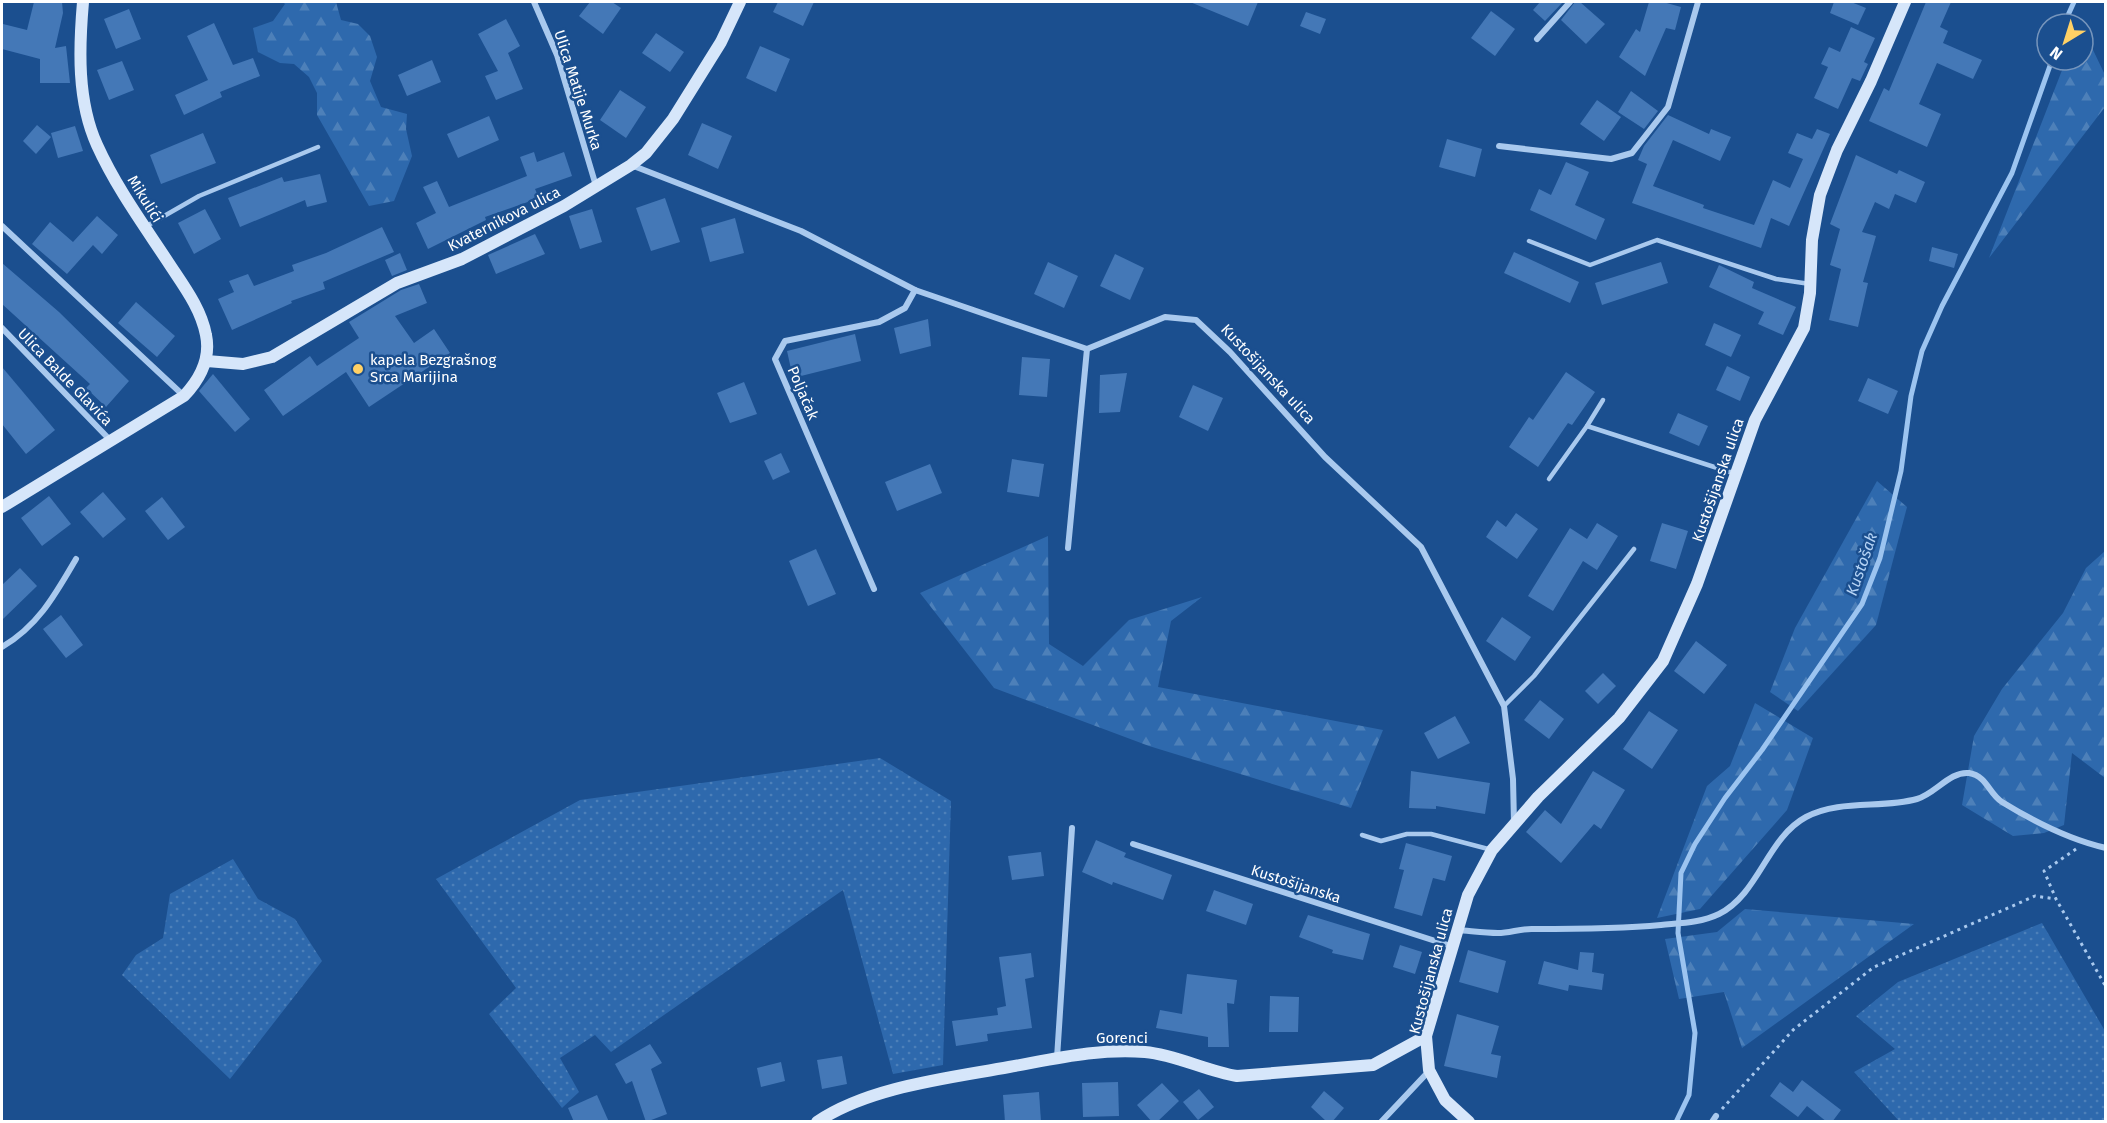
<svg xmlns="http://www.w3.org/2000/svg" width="2107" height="1123" font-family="'Fira Sans',sans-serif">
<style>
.green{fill:url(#green-dots)}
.forest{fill:url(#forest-firs)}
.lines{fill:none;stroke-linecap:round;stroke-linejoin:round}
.stream{stroke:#9cc4f0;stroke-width:5}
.building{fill:#4478b7}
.path{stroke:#a9c9ee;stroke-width:3;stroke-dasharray:3 4.5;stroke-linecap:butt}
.lane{stroke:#a9c9ee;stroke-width:4.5}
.street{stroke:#a9c9ee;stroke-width:6}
.secondary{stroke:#d6e6fa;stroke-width:12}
.poi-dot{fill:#ffd166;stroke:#1b4f8f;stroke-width:2}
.labels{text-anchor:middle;stroke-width:5;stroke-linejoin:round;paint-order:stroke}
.street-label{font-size:15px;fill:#fff;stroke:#1b4f8f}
.poi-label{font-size:15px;fill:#fff;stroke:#1b4f8f;text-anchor:start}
.water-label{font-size:16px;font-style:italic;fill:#b5d3f5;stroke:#1b4f8f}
</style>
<defs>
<pattern id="green-dots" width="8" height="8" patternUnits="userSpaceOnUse" patternTransform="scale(1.5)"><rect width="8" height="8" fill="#2e69ad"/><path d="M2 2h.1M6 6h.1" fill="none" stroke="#4d80b9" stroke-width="1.8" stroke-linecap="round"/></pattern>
<pattern id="forest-firs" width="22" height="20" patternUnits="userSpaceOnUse" patternTransform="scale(1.5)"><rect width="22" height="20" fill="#2e69ad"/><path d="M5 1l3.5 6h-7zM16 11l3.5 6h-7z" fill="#4d80b9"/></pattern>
</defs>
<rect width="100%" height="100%" fill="#1b4f8f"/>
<g class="green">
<polygon points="880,758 951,801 943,1065 893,1074 843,890 611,1052 595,1035 560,1058 579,1092 562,1108 489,1014 516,988 436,879 580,800"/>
<polygon points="233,859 258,899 295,919 322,961 230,1079 122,975 136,955 163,938 170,894"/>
<polygon points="2042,923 2105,1031 2105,1121 1899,1121 1854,1072 1895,1049 1856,1016 1898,982"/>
</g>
<g class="forest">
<polygon points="283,2 336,2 341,20 358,24 370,36 377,57 370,81 381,107 407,114 406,129 412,156 394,201 369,206 317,115 317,93 309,77 294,64 280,63 258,52 253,28 273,21 285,4"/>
<polygon points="2083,29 2105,75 2105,107 1989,258 2066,60 2083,60"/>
<polygon points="1877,481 1907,507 1876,625 1798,711 1770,692 1795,628"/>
<polygon points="1048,536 1049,644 1083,666 1129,620 1202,597 1171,621 1158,687 1383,730 1351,808 1149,746 994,688 920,593"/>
<polygon points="2105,551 2105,778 2072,753 2064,825 2044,833 2013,836 1962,805 1974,736 2002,689 2063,613 2086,568"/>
<polygon points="1755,703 1813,738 1787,810 1700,909 1657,918 1707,786 1730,766"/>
<polygon points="1745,909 1914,924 1742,1048 1724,992 1679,999 1665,939 1717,932"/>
</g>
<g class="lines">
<g class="stream">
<polyline points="2064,24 2074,2"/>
<polyline points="1676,1122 1689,1095 1695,1033 1678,933 1681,873 1695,844 1725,798 1762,750 1862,604 1880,558 1901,471 1911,396 1922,351 1942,306 2012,173 2052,60"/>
</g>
</g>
<g class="building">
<polygon points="34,2 62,2 63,13 55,48 66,46 70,83 40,83 40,59 2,49 3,24 27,30"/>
<polygon points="590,2 612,2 621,8 603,34 579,16"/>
<polygon points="778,2 814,2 803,26 773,12"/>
<polygon points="1190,2 1258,2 1248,26"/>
<polygon points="1540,2 1563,2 1545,21 1533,10"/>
<polygon points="1575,2 1580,2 1605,24 1586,44 1561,20"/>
<polygon points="1649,2 1663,2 1681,7 1675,30 1666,28 1645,76 1619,57 1636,29 1640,32"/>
<polygon points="1834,2 1851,2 1866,8 1858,25 1830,13"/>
<polygon points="1926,2 1951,2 1940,27 1948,31 1943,43 1982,60 1973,79 1937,63 1919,104 1941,114 1927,147 1869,121 1884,88 1889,91"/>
<polygon points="129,9 141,39 116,49 104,19"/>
<polygon points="1491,11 1515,29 1495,56 1471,38"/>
<polygon points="1306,12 1326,19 1320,34 1300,26"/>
<polygon points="506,19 520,46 508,53 523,89 496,100 485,76 498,71 478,34"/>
<polygon points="214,23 233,65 253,58 260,76 220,92 222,97 184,115 175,95 208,80 187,36"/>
<polygon points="1851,27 1875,38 1864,62 1868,64 1860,81 1852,78 1838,109 1814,98 1828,67 1821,64 1829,47 1840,52"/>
<polygon points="656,33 684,52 670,72 642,53"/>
<polygon points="760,46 790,59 776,92 746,78"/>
<polygon points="432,60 441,82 407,96 398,75"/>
<polygon points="122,61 134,90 109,100 97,70"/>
<polygon points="620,90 646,107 626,138 600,120"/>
<polygon points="1631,91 1658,111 1644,129 1618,112"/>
<polygon points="1597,100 1621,117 1604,141 1580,124"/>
<polygon points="1668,115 1709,134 1711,129 1731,137 1720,161 1673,140 1653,186 1704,205 1703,208 1754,225 1773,180 1790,188 1803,159 1788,153 1797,133 1812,139 1817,129 1830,134 1789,226 1771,218 1761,248 1632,203 1647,164 1638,160 1644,146"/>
<polygon points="489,116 499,140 458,158 447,134"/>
<polygon points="702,123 732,136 718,169 688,155"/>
<polygon points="37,125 51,137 36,154 23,141"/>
<polygon points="75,126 83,151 58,158 51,133"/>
<polygon points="203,133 216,163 161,184 150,155"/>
<polygon points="1447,139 1482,149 1475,177 1439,167"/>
<polygon points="534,152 537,162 564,152 572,176 535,189 539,198 485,217 486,220 428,249 416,223 436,213 423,187 437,181 449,207 527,176 520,157"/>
<polygon points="1856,155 1897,174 1899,170 1925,182 1916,203 1895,194 1889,209 1875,202 1862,232 1876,236 1863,282 1868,283 1858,327 1829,320 1841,269 1830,265 1840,229 1830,224"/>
<polygon points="1566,162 1589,172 1575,205 1605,219 1596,240 1530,210 1539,189 1551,195"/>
<polygon points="320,174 327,202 307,207 305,200 240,227 228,198 282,177 284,182"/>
<polygon points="665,198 680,242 651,251 636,208"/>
<polygon points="205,209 221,239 194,254 178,223"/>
<polygon points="592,209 602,242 580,249 569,216"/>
<polygon points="97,216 118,235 102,254 93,245 67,274 32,244 50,222 73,242"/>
<polygon points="735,218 744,253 710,262 701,228"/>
<polygon points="382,227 394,252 323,282 325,289 291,301 292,303 232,330 218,299 234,292 229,281 248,274 254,286 294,271 292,265 326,253"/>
<polygon points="535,234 545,254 496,274 488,255"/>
<polygon points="1932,247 1958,254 1954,268 1929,261"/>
<polygon points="1514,252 1579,282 1570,303 1504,273"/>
<polygon points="400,253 407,270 392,276 385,260"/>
<polygon points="1115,254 1144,268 1130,300 1100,286"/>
<polygon points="1048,262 1078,276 1064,308 1034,294"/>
<polygon points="1661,262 1668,283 1602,305 1595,283"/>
<polygon points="2,263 59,312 129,381 106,407 86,388 90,384 2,304"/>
<polygon points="1719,265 1754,282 1752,288 1796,307 1783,335 1758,324 1764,312 1709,287"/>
<polygon points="419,284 427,303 395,316 414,343 434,329 450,353 369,407 346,372 283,416 264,390 310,356 317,366 359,338 349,322 401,290"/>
<polygon points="136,302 175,336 157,357 118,323"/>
<polygon points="928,319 931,346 900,354 894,328"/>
<polygon points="1714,323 1741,335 1731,357 1705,345"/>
<polygon points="855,334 861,361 793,378 787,351"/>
<polygon points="1022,357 1050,359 1047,397 1019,395"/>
<polygon points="1727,366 1750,377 1740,401 1716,390"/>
<polygon points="2,367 55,430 26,454 2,424"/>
<polygon points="1566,372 1595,392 1572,425 1568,423 1538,467 1509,447 1529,417 1533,420"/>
<polygon points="1127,373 1120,412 1099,413 1100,375"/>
<polygon points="213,374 250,419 235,432 199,391"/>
<polygon points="1868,378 1898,391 1888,414 1858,401"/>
<polygon points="744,382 757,414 730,423 717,393"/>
<polygon points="1193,385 1223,398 1208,431 1179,417"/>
<polygon points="1678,413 1708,426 1699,446 1669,433"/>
<polygon points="781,453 790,472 773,480 764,461"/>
<polygon points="1012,459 1044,464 1039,497 1007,492"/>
<polygon points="930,464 942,493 897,511 885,482"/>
<polygon points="103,492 126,519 103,538 80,512"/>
<polygon points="49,496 71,524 42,546 21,518"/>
<polygon points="162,497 185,527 168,540 145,511"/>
<polygon points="1516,513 1538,529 1517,559 1486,537 1497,520 1506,527"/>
<polygon points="1597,523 1618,536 1597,570 1583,561 1553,611 1528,596 1570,528 1587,539"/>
<polygon points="1662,523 1688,531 1676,569 1650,561"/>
<polygon points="816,549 836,594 808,606 789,561"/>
<polygon points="20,568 37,586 2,620 2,585"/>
<polygon points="61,615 83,645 66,658 43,629"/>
<polygon points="1502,617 1531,637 1515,661 1486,641"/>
<polygon points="1696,641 1727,665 1704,694 1674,671"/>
<polygon points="1603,673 1616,686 1598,704 1585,691"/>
<polygon points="1540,700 1564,719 1549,739 1524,720"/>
<polygon points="1649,711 1678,730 1652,769 1623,749"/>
<polygon points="1455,716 1470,743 1438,759 1424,733"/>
<polygon points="1411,771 1490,783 1485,814 1436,806 1436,809 1409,808"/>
<polygon points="1593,771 1625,790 1601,829 1594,824 1561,863 1526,832 1545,810 1561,824"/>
<polygon points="1096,840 1126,853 1124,857 1172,875 1163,900 1113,882 1112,885 1082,872"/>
<polygon points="1406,843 1452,856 1445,881 1433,878 1422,916 1394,908 1404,870 1399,869"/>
<polygon points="1041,852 1044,876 1012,880 1008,856"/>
<polygon points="1214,890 1253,904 1246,925 1206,911"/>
<polygon points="1308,915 1370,934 1363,960 1332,953 1333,950 1299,937"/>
<polygon points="1400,945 1422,952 1415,974 1393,967"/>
<polygon points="1468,950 1506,961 1498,993 1459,982"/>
<polygon points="1580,952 1594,953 1592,972 1604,974 1602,990 1569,985 1568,991 1538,984 1544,961 1578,970"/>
<polygon points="1031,953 1034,977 1025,979 1032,1028 987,1034 988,1041 956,1046 952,1021 998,1015 997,1008 1006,1006 999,957"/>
<polygon points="1187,974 1237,980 1234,1004 1227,1003 1229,1047 1208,1047 1208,1037 1156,1028 1160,1010 1182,1014"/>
<polygon points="1270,996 1299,997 1298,1032 1269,1032"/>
<polygon points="1457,1014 1499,1026 1491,1054 1501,1056 1497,1078 1444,1066"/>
<polygon points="650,1044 662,1063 651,1069 667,1114 646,1122 632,1081 626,1084 615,1064"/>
<polygon points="842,1056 847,1084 822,1089 817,1060"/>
<polygon points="781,1062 785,1081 761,1087 757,1068"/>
<polygon points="1802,1080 1841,1110 1832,1122 1827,1122 1807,1106 1798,1117 1770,1096 1780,1082 1793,1092"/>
<polygon points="1118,1082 1119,1116 1083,1117 1082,1083"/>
<polygon points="1162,1083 1179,1101 1157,1122 1152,1122 1137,1105"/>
<polygon points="1199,1089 1214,1107 1198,1120 1183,1102"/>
<polygon points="1324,1091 1344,1108 1332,1122 1327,1122 1311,1107"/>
<polygon points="1039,1092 1041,1122 1005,1122 1003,1095"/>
<polygon points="597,1095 609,1122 574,1122 568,1108"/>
</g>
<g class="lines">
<g class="path">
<polyline points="2076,849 2044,871 2056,899 2106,987"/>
<polyline points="1722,1109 1793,1030 1874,967 2035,896 2056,899"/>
</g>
<g class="lane">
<polyline points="145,227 199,196 318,147"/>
<polyline points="1529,241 1590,265 1657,240 1776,279 1810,284"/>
<polyline points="1587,426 1603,400"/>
<polyline points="1549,479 1587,426 1736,474"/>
<polyline points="1504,706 1534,676 1634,549"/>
<polyline points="1362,835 1381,841 1407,834 1431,834 1492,850"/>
</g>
<g class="street">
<polyline points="534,2 557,55 596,186"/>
<polyline points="1537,39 1570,2"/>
<polyline points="1499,146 1611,159 1632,153 1668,107 1698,2"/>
<polyline points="631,165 801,231 915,290"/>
<polyline points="2,226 184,396"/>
<polyline points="2,328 111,441"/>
<polyline points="1087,349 1165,317 1196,320 1230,352 1325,457 1421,547 1504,706 1513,779 1514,823"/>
<polyline points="1068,548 1087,349"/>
<polyline points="874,589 775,359 785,341 879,322 905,308 915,290 1087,349"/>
<path d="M2,647C38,626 55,595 76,559"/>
<polyline points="1133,844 1451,946"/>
<path d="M1457,930C1471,931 1485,933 1498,933C1510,933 1522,928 1534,929C1577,929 1618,929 1661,925C1681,923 1700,923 1719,914C1759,894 1767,838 1806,817C1840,799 1882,809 1917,799C1935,794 1950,771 1969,773C1987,776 1989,794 2002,802C2033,821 2070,840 2106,848"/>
<polyline points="1057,1058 1072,828"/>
<polyline points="1381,1122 1429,1071"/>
<polyline points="1712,1122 1716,1116"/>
</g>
<g class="secondary">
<polyline points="207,361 243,364 272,357 397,283 462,259 564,206 631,165 646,153 673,119 721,42 740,2"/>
<path d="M2,507L184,396C200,379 211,359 206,335C201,308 183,285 168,262C143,224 116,187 97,145C77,101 79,48 83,2"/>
<path d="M817,1122C868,1087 949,1078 1009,1067C1054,1059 1099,1048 1145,1052C1177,1055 1206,1071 1237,1076L1373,1065L1426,1036"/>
<polyline points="1469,1122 1445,1100 1429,1070 1426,1036 1468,895 1492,850 1538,797 1619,718 1663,661 1697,584 1755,420 1804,328 1810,293 1812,240 1820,195 1837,150 1871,81 1905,2"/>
</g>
</g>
<circle class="poi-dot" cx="358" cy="369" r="6"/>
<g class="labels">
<g class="street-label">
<text transform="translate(578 90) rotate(72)" y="5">Ulica Matije Murka</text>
<text transform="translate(145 199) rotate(58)" y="5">Mikulići</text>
<text transform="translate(504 219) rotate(-27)" y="5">Kvaternikova ulica</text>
<text transform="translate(1268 374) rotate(47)" y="5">Kustošijanska ulica</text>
<text transform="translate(65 377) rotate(46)" y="5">Ulica Balde Glavića</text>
<text transform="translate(803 393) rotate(67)" y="5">Poljačak</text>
<text transform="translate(1718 480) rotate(-71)" y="5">Kustošijanska ulica</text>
<text transform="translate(1296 884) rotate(18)" y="5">Kustošijanska</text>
<text transform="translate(1431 971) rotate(-75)" y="5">Kustošijanska ulica</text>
<text x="1122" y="1043">Gorenci</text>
</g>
<g class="poi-label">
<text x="370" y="365">kapela Bezgrašnog<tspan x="370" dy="17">Srca Marijina</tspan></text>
</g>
<g class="water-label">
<text transform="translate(1861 564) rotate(-71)" y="6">Kustošak</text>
</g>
</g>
<rect width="2107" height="1123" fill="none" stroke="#ffffff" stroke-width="6"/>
<g transform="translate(2065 42) rotate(218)"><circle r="28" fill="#1b4f8f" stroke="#7695bc" stroke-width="1.5"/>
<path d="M0-4.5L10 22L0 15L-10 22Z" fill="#ffd166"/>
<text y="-9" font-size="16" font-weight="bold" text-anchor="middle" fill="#ffffff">N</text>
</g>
</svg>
